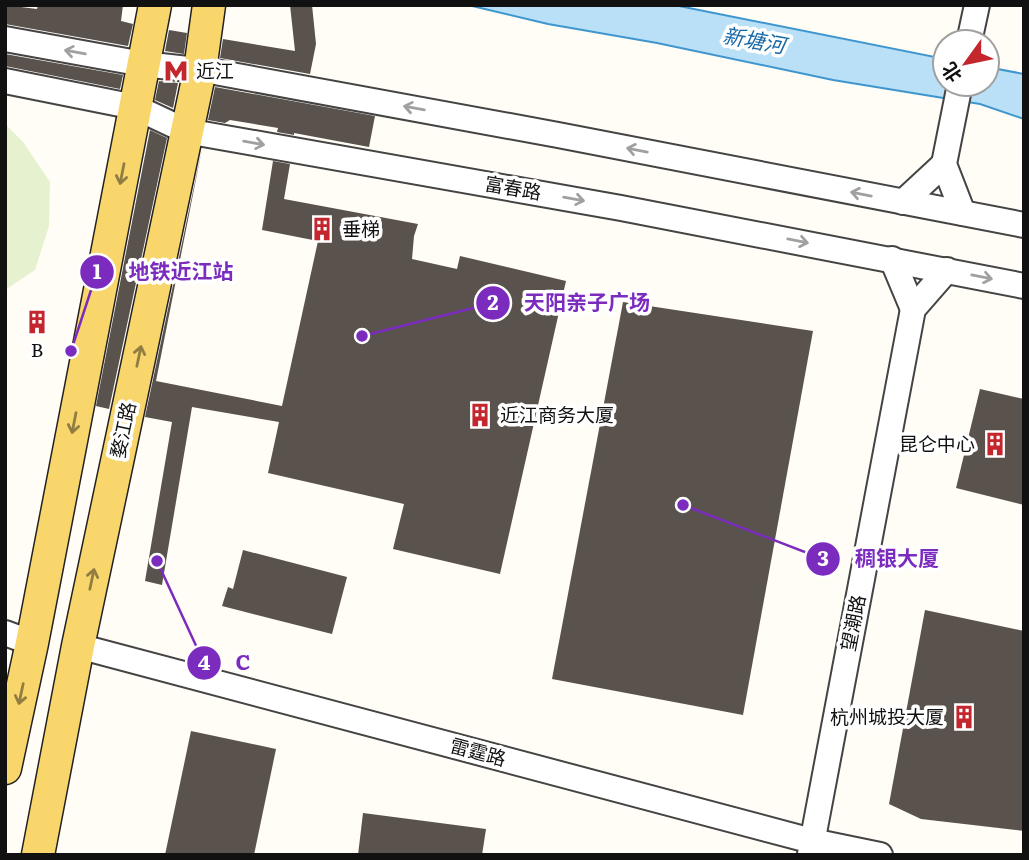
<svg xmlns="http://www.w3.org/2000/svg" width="1029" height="860" font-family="Literata,'Noto Sans SC',serif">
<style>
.pitch{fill:#e6f2cf}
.water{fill:#b9e0f7;stroke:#3f96cf;stroke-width:2}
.building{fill:#5a524d}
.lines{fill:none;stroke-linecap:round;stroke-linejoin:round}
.minor-casing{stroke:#444;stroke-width:28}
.major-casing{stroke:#222;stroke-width:35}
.minor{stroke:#fff;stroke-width:24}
.major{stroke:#f9d66b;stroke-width:32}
.oneway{stroke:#a0a0a0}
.oneway2{stroke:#917d42}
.labels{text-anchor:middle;stroke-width:7;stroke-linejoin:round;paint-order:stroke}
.poi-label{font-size:19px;fill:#111;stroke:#fff;text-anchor:start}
.street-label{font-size:19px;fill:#111;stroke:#fff}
.water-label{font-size:21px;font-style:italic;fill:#1768a6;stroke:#fff}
.leader{fill:none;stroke:#7b2cbf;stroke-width:2.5}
.callout-dot{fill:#7b2cbf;stroke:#fff;stroke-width:2.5}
.mark-label{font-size:21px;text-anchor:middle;font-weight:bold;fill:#fff}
.callout-label{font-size:21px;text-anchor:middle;font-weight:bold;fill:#7b2cbf;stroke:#fff;stroke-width:7;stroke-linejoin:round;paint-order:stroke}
</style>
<rect width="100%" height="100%" fill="#fffdf5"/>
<polygon class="pitch" points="5,124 23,142 50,182 49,226 35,270 5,290"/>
<polygon class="water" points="468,5 674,5 945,59 945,84 987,84 987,67 1024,74 1024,119 980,104 833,80 657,43 548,24"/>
<g class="building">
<polygon points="5,5 37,9 38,5 123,5 121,21 133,24 128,46 5,24"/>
<polygon points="290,5 312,5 316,44 310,74 220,58 223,39 295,51"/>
<polygon points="169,30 187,33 184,54 165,51"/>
<polygon points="5,54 123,75 120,89 5,66"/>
<polygon points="159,81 178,83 173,108 155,100"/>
<polygon points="215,87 375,116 369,147 294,133 294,135 277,132 278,128 230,120 225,123 208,120"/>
<polygon points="150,130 167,138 109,409 96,406"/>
<polygon points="202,149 156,381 282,406 318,241 262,230 273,161 290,164 284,199 418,224 414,236 412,259 457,269 460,256 566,281 500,574 393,549 404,504 268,473 279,422 192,407 162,585 145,581 172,422 145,417"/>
<polygon points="623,302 813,331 743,715 552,679"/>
<polygon points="980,389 1024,399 1024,505 956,488"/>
<polygon points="243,550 347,577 332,634 222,606 228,587 233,589"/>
<polygon points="925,610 1024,631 1024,831 921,819 889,804"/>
<polygon points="191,731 276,749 254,855 165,855"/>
<polygon points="363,813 486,829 482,855 358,855"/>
</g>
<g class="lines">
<g class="minor-casing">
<g id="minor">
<polyline points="5,39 143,64 215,72 558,135 1024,225"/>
<polyline points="969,42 977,5"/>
<polyline points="5,81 135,107 186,131 621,208 1024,286"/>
<polyline points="960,84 944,164 963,213"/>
<polyline points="903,202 944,164"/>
<polyline points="892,259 913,309"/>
<polyline points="5,633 32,643"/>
<polyline points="78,646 812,841 880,855"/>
<polyline points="810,854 913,309 947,270"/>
</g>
</g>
<g class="major-casing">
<g id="major">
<polyline points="5,768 32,643 155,5"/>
<polyline points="38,855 78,646 200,70 209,5"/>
</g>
</g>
<use href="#minor" class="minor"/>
<use href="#major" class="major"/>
</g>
<defs><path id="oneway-shaft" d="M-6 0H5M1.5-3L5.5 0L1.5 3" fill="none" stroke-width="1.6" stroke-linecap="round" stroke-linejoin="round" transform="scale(1.75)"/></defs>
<g class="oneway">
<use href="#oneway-shaft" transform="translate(75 52) rotate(-170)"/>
<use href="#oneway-shaft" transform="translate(414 108) rotate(-170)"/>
<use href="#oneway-shaft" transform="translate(254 143) rotate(10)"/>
<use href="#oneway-shaft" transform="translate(637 150) rotate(-169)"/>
<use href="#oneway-shaft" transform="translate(861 194) rotate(-169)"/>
<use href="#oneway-shaft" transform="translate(574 199) rotate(10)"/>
<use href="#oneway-shaft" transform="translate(798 241) rotate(11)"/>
<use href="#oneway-shaft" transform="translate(982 277) rotate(11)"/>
</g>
<g class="oneway2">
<use href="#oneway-shaft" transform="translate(122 174) rotate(101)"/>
<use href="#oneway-shaft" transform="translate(139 356) rotate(-78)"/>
<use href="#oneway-shaft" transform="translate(74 423) rotate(101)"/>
<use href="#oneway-shaft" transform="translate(92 579) rotate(-78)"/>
<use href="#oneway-shaft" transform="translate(21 694) rotate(102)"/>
</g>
<defs>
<g id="metro-bare" transform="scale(1.89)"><path d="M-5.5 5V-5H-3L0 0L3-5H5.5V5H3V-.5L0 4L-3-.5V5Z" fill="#c4262e" stroke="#fff" stroke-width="2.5" paint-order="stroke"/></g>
<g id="building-bare" transform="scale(1.89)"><path d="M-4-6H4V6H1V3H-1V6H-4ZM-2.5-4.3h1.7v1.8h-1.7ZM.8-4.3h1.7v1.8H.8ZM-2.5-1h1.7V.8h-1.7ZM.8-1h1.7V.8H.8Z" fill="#c4262e" stroke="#fff" stroke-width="2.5" paint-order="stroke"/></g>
</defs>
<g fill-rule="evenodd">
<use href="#metro-bare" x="176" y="71"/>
<use href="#building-bare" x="322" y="229"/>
<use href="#building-bare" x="37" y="322"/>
<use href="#building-bare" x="480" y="415"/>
<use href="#building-bare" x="995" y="444"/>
<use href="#building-bare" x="964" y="717"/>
</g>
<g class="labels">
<g class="poi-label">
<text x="196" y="78">近江</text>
<text x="342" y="236">垂梯</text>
<text x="37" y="357" text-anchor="middle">B</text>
<text x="500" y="422">近江商务大厦</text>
<text x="975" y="451" text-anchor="end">昆仑中心</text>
<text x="944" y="724" text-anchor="end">杭州城投大厦</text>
</g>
<g class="street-label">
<text transform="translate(513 188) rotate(10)" y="7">富春路</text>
<text transform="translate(123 430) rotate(-78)" y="7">婺江路</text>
<text transform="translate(853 623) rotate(-79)" y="7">望潮路</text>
<text transform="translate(478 752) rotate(15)" y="7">雷霆路</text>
</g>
<g class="water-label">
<text transform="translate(754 41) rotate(10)" y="7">新塘河</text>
</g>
</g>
<path class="leader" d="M71 351L97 272M362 336L493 303M683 505L823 559M157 561L204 663"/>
<g class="callout-dot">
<circle cx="71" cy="351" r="7"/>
<circle cx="362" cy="336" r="7"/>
<circle cx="683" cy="505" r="7"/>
<circle cx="157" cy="561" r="7"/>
<circle cx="97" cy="272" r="18"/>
<circle cx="493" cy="303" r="18"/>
<circle cx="823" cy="559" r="18"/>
<circle cx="204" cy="663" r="18"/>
</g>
<g class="mark-label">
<text x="97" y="279">1</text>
<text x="493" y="310">2</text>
<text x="823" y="566">3</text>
<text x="204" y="670">4</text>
</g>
<g class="callout-label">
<text x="181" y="279">地铁近江站</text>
<text x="587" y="310">天阳亲子广场</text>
<text x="897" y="566">稠银大厦</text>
<text x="243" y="670">C</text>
</g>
<rect width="1029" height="860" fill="none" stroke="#111111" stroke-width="14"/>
<g transform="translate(966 63) rotate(237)"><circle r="33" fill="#ffffff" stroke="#a0a0a0" stroke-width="2"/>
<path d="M0-5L12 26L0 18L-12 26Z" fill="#c4262e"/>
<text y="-10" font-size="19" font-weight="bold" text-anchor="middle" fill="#111111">北</text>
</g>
</svg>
